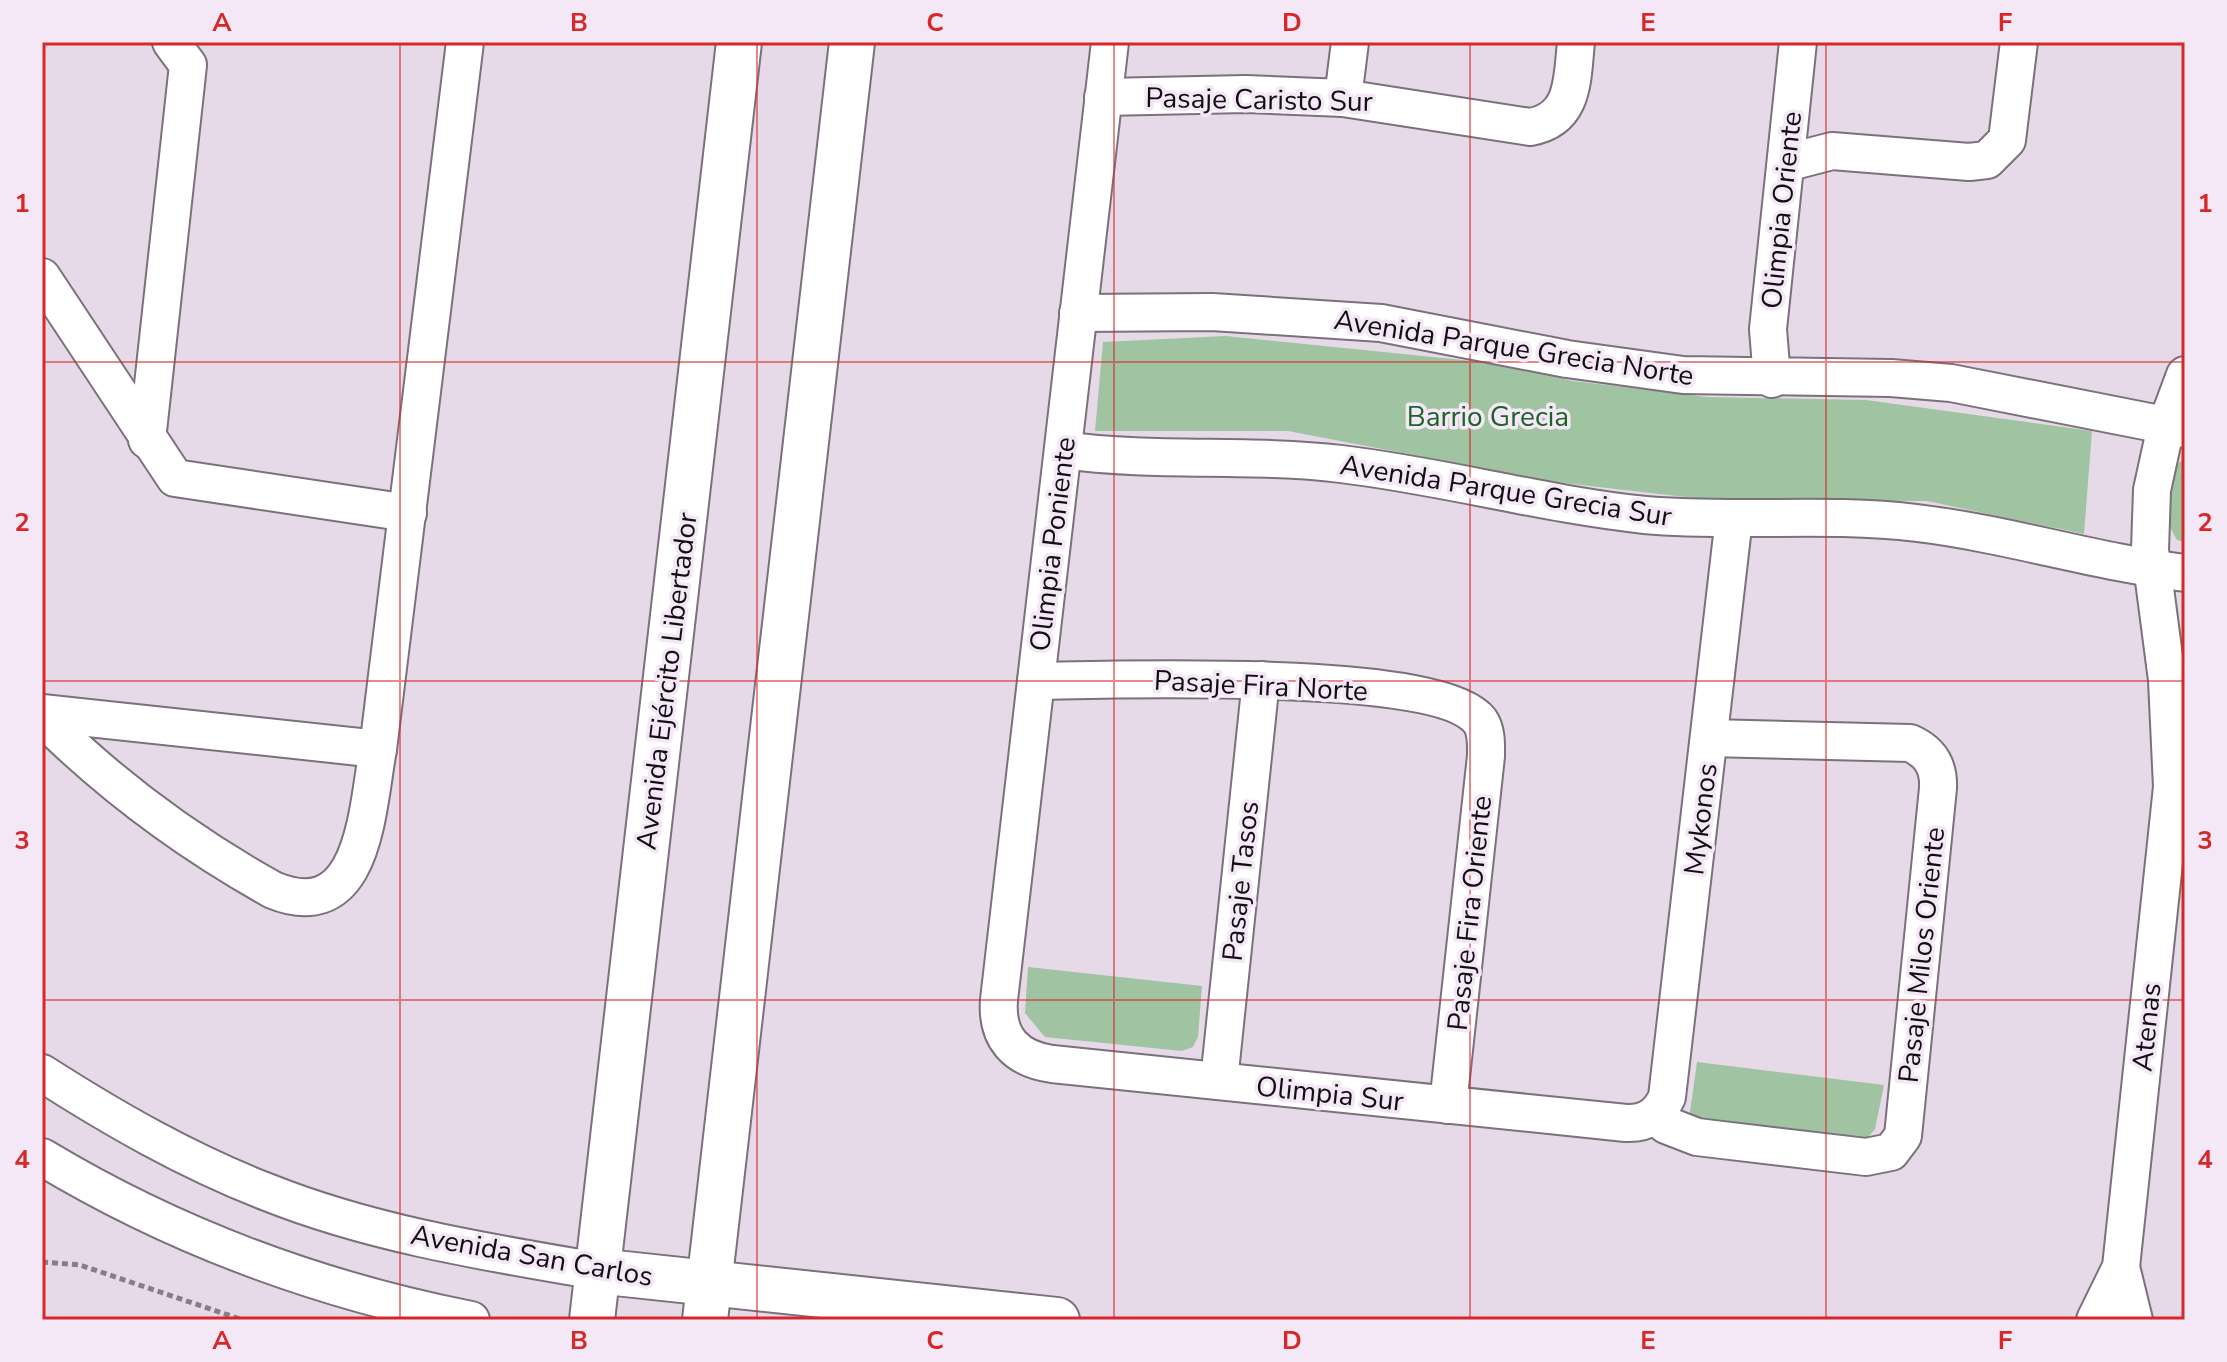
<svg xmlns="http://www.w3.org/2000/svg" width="2227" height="1362" font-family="'Nunito Sans',sans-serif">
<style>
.green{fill:#a0c3a1}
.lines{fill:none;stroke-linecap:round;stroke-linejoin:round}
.minor-casing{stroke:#7b707c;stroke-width:40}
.major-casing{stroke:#7b707c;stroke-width:48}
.path{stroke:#867e87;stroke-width:5;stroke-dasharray:6 4;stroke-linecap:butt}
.minor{stroke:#fff;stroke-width:36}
.major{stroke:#fff;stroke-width:44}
.grid{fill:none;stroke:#d62828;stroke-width:2;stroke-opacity:0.55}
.labels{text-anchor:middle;stroke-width:7;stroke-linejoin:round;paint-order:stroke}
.street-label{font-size:28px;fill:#120e13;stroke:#f4e8f6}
.park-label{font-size:28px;fill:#1d6329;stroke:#f4e8f6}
.neatline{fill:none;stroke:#d62828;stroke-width:3}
.grid-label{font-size:26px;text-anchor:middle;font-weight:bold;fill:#d62828}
</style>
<rect width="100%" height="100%" fill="#e7dae8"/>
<g class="green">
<polygon points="1226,336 1492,363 1573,381 1707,397 1866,400 2092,431 2084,534 1927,501 1712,500 1555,482 1288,431 1095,431 1103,342"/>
<polygon points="2185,458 2185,542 2177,540 2167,522 2176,465"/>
<polygon points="1028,967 1202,986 1198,1037 1193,1047 1182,1051 1045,1037 1025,1013"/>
<polygon points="1697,1062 1884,1085 1875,1129 1864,1142 1692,1123 1690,1112"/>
</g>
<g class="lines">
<g class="minor-casing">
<g id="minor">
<path d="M1110,42L999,1000C996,1038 1016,1059 1052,1064L1626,1123C1646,1124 1659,1115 1667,1097L1734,518"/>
<path d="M1103,97L1246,94L1343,98L1530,127C1575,119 1572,79 1576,42"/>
<polyline points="1343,98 1350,42"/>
<polyline points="1786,163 1832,151 1969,162 1987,160 2007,140 2019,42"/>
<polyline points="42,277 175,478 408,513"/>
<polyline points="1078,313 1212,312 1381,323 1567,359 1683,375 1891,378 1951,383 2185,429"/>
<polyline points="1772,379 1768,329 1798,42"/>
<polyline points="147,440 188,65 171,42"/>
<path d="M1063,450C1155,463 1248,453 1341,464C1443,476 1542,504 1645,515C1736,523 1826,512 1917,523C2008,534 2095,562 2185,573"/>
<path d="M1036,681C1109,680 1439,668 1480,721C1487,731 1486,745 1486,756L1448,1105"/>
<polyline points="42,713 378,749"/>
<path d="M42,717C112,787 187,842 273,890C365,928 367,808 378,749L465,42"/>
<path d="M42,1073C114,1119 187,1161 267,1192C372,1234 486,1252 597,1271"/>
<polyline points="1219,1081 1261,680"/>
<path d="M1655,1115L1666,1125L1697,1137L1866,1157L1891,1152L1903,1136L1938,788C1939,766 1930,752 1910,743L1709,738"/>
<path d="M42,1157C175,1237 319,1290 471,1320"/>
<polyline points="2121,1267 2134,1320"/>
<polyline points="2095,1320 2121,1267 2172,787 2167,680 2150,550 2152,490 2166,426 2185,375"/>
</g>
</g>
<g class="major-casing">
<g id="major">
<polyline points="597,1271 1057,1320"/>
<polyline points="592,1320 739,42"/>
<polyline points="705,1320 852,42"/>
</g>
</g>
<polyline class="path" points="42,1262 80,1265 243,1320"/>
<use href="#minor" class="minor"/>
<use href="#major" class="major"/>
</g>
<path class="grid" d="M400,42V1320M757,42V1320M1114,42V1320M1470,42V1320M1826,42V1320M42,362H2185M42,681H2185M42,1000H2185"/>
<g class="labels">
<g class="street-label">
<text transform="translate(1259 99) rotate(1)" y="10">Pasaje Caristo Sur</text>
<text transform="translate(1781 210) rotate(-84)" y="10">Olimpia Oriente</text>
<text transform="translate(1514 347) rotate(9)" y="10">Avenida Parque Grecia Norte</text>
<text transform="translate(1506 490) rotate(9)" y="10">Avenida Parque Grecia Sur</text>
<text transform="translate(1052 544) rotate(-83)" y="10">Olimpia Poniente</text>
<text transform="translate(666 681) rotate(-83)" y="10">Avenida Ejército Libertador</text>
<text transform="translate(1261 685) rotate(3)" y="10">Pasaje Fira Norte</text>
<text transform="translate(1700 819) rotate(-83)" y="10">Mykonos</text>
<text transform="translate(1240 881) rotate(-84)" y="10">Pasaje Tasos</text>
<text transform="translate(1469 913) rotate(-84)" y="10">Pasaje Fira Oriente</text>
<text transform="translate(1921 955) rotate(-84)" y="10">Pasaje Milos Oriente</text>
<text transform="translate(2146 1027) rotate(-84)" y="10">Atenas</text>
<text transform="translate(1330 1093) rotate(6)" y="10">Olimpia Sur</text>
<text transform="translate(532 1255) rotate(10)" y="10">Avenida San Carlos</text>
</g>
<g class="park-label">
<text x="1488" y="426">Barrio Grecia</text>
</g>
</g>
<rect width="2227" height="1362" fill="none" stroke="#f4e8f6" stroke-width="88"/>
<rect x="44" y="44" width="2139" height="1274" class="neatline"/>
<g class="grid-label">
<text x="222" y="31">A</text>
<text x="579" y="31">B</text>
<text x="935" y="31">C</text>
<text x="1292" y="31">D</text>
<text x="1648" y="31">E</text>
<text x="2005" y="31">F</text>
<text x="22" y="212">1</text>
<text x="2205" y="212">1</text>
<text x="22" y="531">2</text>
<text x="2205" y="531">2</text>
<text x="22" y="849">3</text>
<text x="2205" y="849">3</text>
<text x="22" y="1168">4</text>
<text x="2205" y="1168">4</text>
<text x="222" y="1349">A</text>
<text x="579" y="1349">B</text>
<text x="935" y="1349">C</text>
<text x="1292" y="1349">D</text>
<text x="1648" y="1349">E</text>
<text x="2005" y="1349">F</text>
</g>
</svg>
